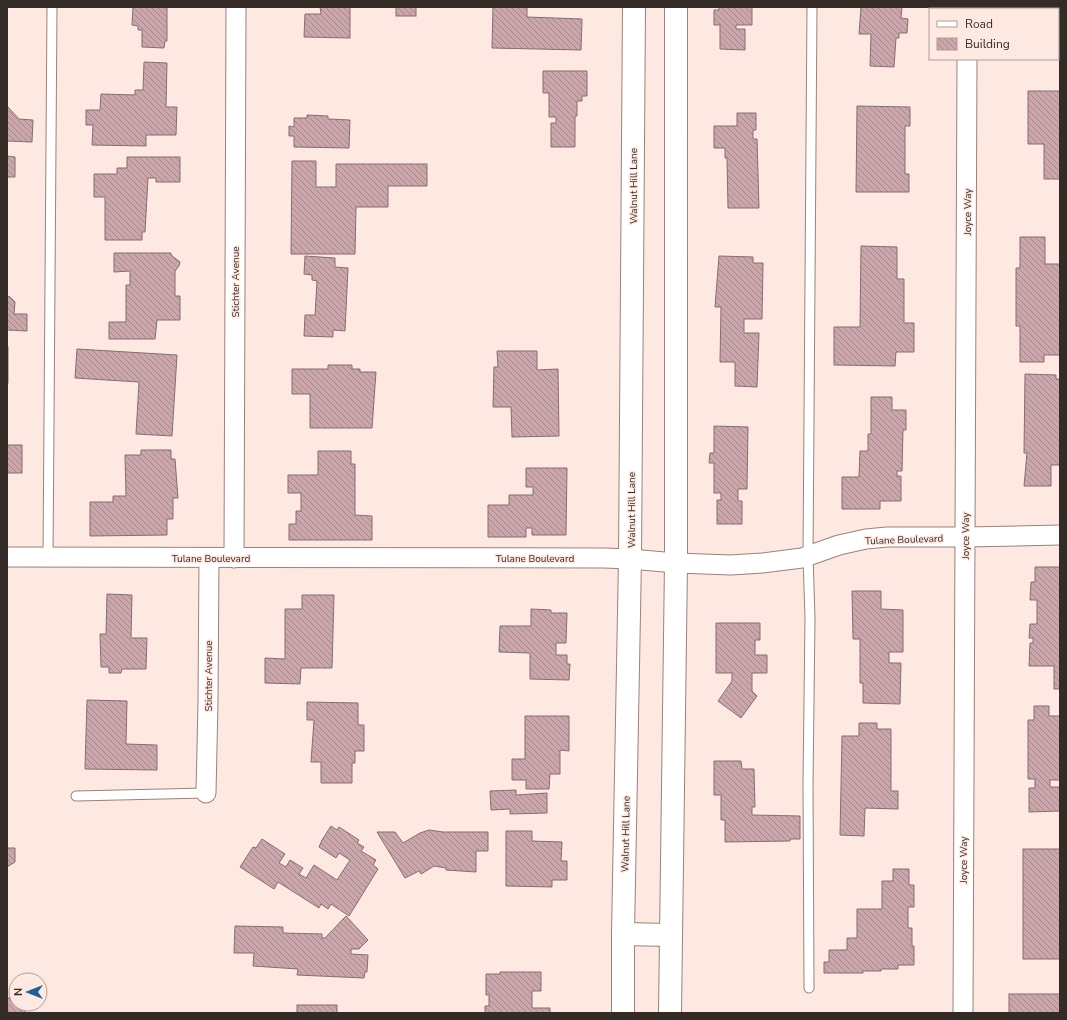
<svg xmlns="http://www.w3.org/2000/svg" width="1067" height="1020" font-family="'Nunito Sans',sans-serif">
<style>
.building{fill:url(#building-back-hatch);stroke:#856d70}
.lines{fill:none;stroke-linecap:round;stroke-linejoin:round}
.lane-casing{stroke:#99827a;stroke-width:11}
.street-casing{stroke:#99827a;stroke-width:21}
.secondary-casing{stroke:#99827a;stroke-width:24}
.lane{stroke:#fff;stroke-width:9}
.street{stroke:#fff;stroke-width:19}
.secondary{stroke:#fff;stroke-width:22}
.labels{text-anchor:middle;stroke-width:3;stroke-linejoin:round;paint-order:stroke}
.street-label{font-size:10px;fill:#342b27;stroke:#fee9e2}
</style>
<defs>
<pattern id="building-back-hatch" width="6" height="6" patternUnits="userSpaceOnUse"><rect width="6" height="6" fill="#cca6ab"/><path d="M-1 5l2 2M0 0l6 6M5-1l2 2" fill="none" stroke="#a6878b"/></pattern>
</defs>
<rect width="100%" height="100%" fill="#fee9e2"/>
<g class="building">
<polygon points="133,7 167,7 167,41 165,41 164,48 142,47 142,30 138,30 138,26 132,25"/>
<polygon points="320,7 350,7 350,38 304,37 305,14 321,14"/>
<rect x="396" y="7" width="20" height="9"/>
<polygon points="493,7 527,7 527,17 582,19 581,50 492,48"/>
<polygon points="719,7 752,7 752,25 736,25 736,29 745,29 745,50 720,49 720,25 714,25 714,10 719,10"/>
<polygon points="861,7 902,7 901,18 908,19 907,33 899,33 899,38 896,38 894,67 870,66 871,34 859,34"/>
<polygon points="1024,7 1060,7 1060,43 1058,43 1058,9 1024,9"/>
<polygon points="144,62 167,63 166,107 177,107 176,135 146,135 146,146 92,145 93,125 86,125 86,110 100,110 101,94 135,95 135,90 143,90"/>
<polygon points="543,71 587,71 587,96 582,96 582,101 577,101 577,116 575,116 575,147 551,147 551,123 556,123 556,117 549,117 549,93 543,93"/>
<polygon points="1028,91 1060,91 1060,179 1044,179 1044,144 1028,144"/>
<polygon points="7,106 19,119 33,120 32,142 7,141"/>
<polygon points="857,106 910,107 910,126 905,126 905,174 909,174 909,192 856,192"/>
<polygon points="737,113 756,113 756,130 753,130 753,139 757,139 759,208 728,208 727,158 725,158 725,148 714,148 714,126 737,126"/>
<polygon points="307,115 328,116 328,119 350,120 349,148 294,147 294,136 289,136 289,126 294,127 294,118 307,118"/>
<polygon points="7,156 15,157 15,177 7,177"/>
<polygon points="127,157 180,157 180,182 156,182 156,178 148,178 145,232 142,232 142,240 105,240 105,197 94,197 94,174 117,174 117,168 127,168"/>
<polygon points="292,161 316,161 316,187 336,187 336,164 427,164 427,186 388,186 388,207 356,207 355,254 291,254"/>
<polygon points="1020,237 1045,237 1045,264 1060,264 1060,353 1059,355 1044,355 1044,362 1020,362 1020,326 1016,326 1016,268 1020,268"/>
<polygon points="861,246 897,247 897,279 904,279 904,323 914,323 914,352 896,352 895,366 834,365 834,327 860,327"/>
<polygon points="114,253 171,253 171,255 180,262 179,266 175,271 175,296 180,296 180,320 157,320 155,339 109,339 109,322 126,322 126,285 130,285 130,271 114,272"/>
<polygon points="305,256 335,258 335,267 348,268 345,331 333,330 333,337 304,336 305,315 315,315 317,281 312,280 312,275 304,274"/>
<polygon points="719,256 753,257 753,263 763,263 762,319 744,319 744,333 759,333 757,387 735,386 735,362 720,362 721,307 715,307"/>
<polygon points="7,296 10,297 15,302 14,314 27,314 27,331 7,330"/>
<rect x="7" y="347" width="1" height="36"/>
<polygon points="77,349 177,355 172,436 136,434 139,382 75,378"/>
<polygon points="497,351 537,351 537,370 558,369 559,436 512,437 511,407 493,407 494,367 498,367"/>
<polygon points="328,365 352,365 352,369 360,369 360,372 376,372 372,428 310,428 310,394 292,394 292,369 328,369"/>
<polygon points="1025,374 1056,375 1056,379 1060,379 1060,465 1051,465 1051,486 1024,486 1027,453 1024,453"/>
<polygon points="871,397 892,397 892,410 906,410 906,430 903,430 902,471 897,471 897,476 901,476 901,501 880,501 880,509 842,509 842,477 859,477 860,451 868,451 868,434 871,434"/>
<polygon points="714,426 748,427 747,489 738,489 738,501 742,501 742,524 717,524 717,500 721,500 721,493 714,493 714,463 709,463 710,453 714,453"/>
<rect x="7" y="445" width="15" height="28"/>
<polygon points="141,450 171,450 171,459 175,459 178,498 173,498 173,519 167,519 167,535 90,536 90,502 113,502 113,496 126,496 125,455 141,455"/>
<polygon points="318,451 351,451 351,464 355,464 355,515 372,516 372,540 289,540 289,524 296,524 296,511 301,511 301,493 288,493 288,475 318,475"/>
<polygon points="526,468 567,468 566,535 532,535 532,528 526,528 526,537 488,537 488,505 509,505 509,495 533,495 533,487 526,487"/>
<polygon points="1035,567 1060,567 1060,689 1054,689 1054,666 1029,666 1030,643 1033,643 1033,638 1029,638 1030,624 1037,624 1037,600 1030,600 1031,582 1035,582"/>
<polygon points="852,591 881,591 881,609 903,610 903,652 889,652 889,663 901,663 900,704 863,703 863,683 860,683 860,639 853,639"/>
<polygon points="107,594 132,595 131,638 147,638 146,669 122,669 121,673 109,673 109,667 101,667 100,634 106,634"/>
<polygon points="302,595 334,595 332,668 301,668 300,684 265,683 265,658 285,659 285,609 302,609"/>
<polygon points="531,609 551,610 551,613 567,613 566,643 556,643 556,655 567,655 567,664 570,664 569,680 530,679 530,653 499,652 500,626 531,626"/>
<polygon points="716,623 760,623 760,640 755,640 755,655 767,655 767,673 752,673 752,691 757,696 741,718 718,701 732,681 732,673 716,673"/>
<polygon points="87,700 127,701 126,744 157,745 157,770 85,769"/>
<polygon points="307,702 358,703 358,725 364,725 364,751 355,751 355,763 352,763 352,783 321,783 321,762 311,762 314,720 307,720"/>
<polygon points="1034,706 1049,706 1049,716 1060,716 1060,780 1050,780 1050,787 1060,787 1060,811 1029,812 1029,788 1035,788 1035,779 1028,779 1028,720 1034,720"/>
<polygon points="525,716 569,716 569,751 560,750 560,774 550,774 549,789 526,789 526,780 512,780 512,759 525,759"/>
<polygon points="859,723 877,723 877,729 891,729 891,791 898,791 898,809 865,808 864,836 840,835 842,736 859,736"/>
<polygon points="714,761 741,761 742,769 754,769 755,807 752,807 752,815 800,816 800,839 790,839 790,841 725,842 725,820 721,820 721,795 714,795"/>
<polygon points="516,790 516,795 547,793 547,813 510,814 510,809 491,810 490,791"/>
<polygon points="331,826 337,830 339,827 359,840 357,843 364,847 361,851 376,860 373,865 378,869 349,916 331,904 328,909 321,904 319,908 278,882 274,889 240,867 253,847 256,848 262,839 285,854 279,863 286,867 290,860 303,868 299,874 306,878 314,865 337,880 350,860 339,853 336,858 319,847 322,840"/>
<polygon points="429,830 443,832 488,832 488,851 476,851 476,872 446,870 446,868 434,866 421,874 419,871 405,878 377,832 395,832 403,843 420,833"/>
<polygon points="506,831 532,831 532,841 562,842 561,861 567,861 567,880 552,880 552,887 506,886"/>
<polygon points="7,839 7,848 15,848 15,862 7,867"/>
<rect x="1023" y="849" width="37" height="110"/>
<polygon points="893,869 909,869 909,885 914,885 914,907 908,907 908,928 912,928 912,946 914,946 914,965 898,965 898,969 881,969 881,971 863,971 863,973 824,973 824,962 829,962 829,950 847,950 847,938 857,938 857,909 882,909 882,881 893,881"/>
<polygon points="346,916 368,940 359,949 351,949 351,954 368,955 367,972 365,972 364,978 297,975 298,969 253,966 254,953 234,953 235,926 283,927 283,933 322,934 322,938 325,938"/>
<polygon points="500,972 541,972 541,991 532,991 532,1008 550,1008 550,1013 485,1013 485,1006 489,1006 489,995 486,995 486,974 500,974"/>
<rect x="1009" y="994" width="51" height="19"/>
<polygon points="7,998 16,998 16,1004 25,1004 25,1013 7,1013"/>
<rect x="297" y="1005" width="40" height="8"/>
</g>
<g class="lines">
<g class="lane-casing">
<g id="lane">
<polyline points="48,558 52,7"/>
<polyline points="76,796 206,793"/>
<polyline points="809,988 808,784 810,618 808,556 812,7"/>
</g>
</g>
<g class="street-casing">
<g id="street">
<polyline points="968,9 968,7"/>
<polyline points="7,557 604,558 630,559 676,563 731,565 762,563 802,558 839,545 866,539 887,537 965,537 1060,535"/>
<polyline points="234,558 236,7"/>
<polyline points="206,793 208,702 209,558"/>
<polyline points="963,1013 967,59"/>
</g>
</g>
<g class="secondary-casing">
<g id="secondary">
<polyline points="623,934 671,935"/>
<polyline points="623,1013 623,934 630,559 634,7"/>
<polyline points="670,1013 676,563 676,7"/>
</g>
</g>
<use href="#lane" class="lane"/>
<use href="#street" class="street"/>
<use href="#secondary" class="secondary"/>
</g>
<g class="labels">
<g class="street-label">
<text transform="translate(633 186) rotate(-90)" y="4">Walnut Hill Lane</text>
<text transform="translate(967 212) rotate(-90)" y="4">Joyce Way</text>
<text transform="translate(235 282) rotate(-90)" y="4">Stichter Avenue</text>
<text transform="translate(631 510) rotate(-90)" y="4">Walnut Hill Lane</text>
<text transform="translate(965 536) rotate(-90)" y="4">Joyce Way</text>
<text transform="translate(904 539) rotate(-2)" y="4">Tulane Boulevard</text>
<text x="211" y="562">Tulane Boulevard</text>
<text x="535" y="562">Tulane Boulevard</text>
<text transform="translate(208 676) rotate(-90)" y="4">Stichter Avenue</text>
<text transform="translate(625 834) rotate(-89)" y="4">Walnut Hill Lane</text>
<text transform="translate(963 860) rotate(-90)" y="4">Joyce Way</text>
</g>
</g>
<rect width="1067" height="1020" fill="none" stroke="#342b27" stroke-width="16"/>
<rect x="929" y="8" width="130" height="52" fill="#fee9e2" stroke="#ad9d97"/>
<rect x="937" y="21" width="20" height="6" fill="#ffffff" stroke="#ad9d97"/>
<text x="965" y="28" font-size="12" fill="#342b27">Road</text>
<rect x="937" y="38" width="20" height="12" fill="url(#building-back-hatch)" stroke="#ad9d97"/>
<text x="965" y="48" font-size="12" fill="#342b27">Building</text>
<g transform="translate(28 992) rotate(270)"><circle r="19" fill="#fee9e2" stroke="#ad9d97"/>
<path d="M0-3L7 15L0 10L-7 15Z" fill="#215e95"/>
<text y="-6" font-size="11" font-weight="bold" text-anchor="middle" fill="#342b27">N</text>
</g>
</svg>
